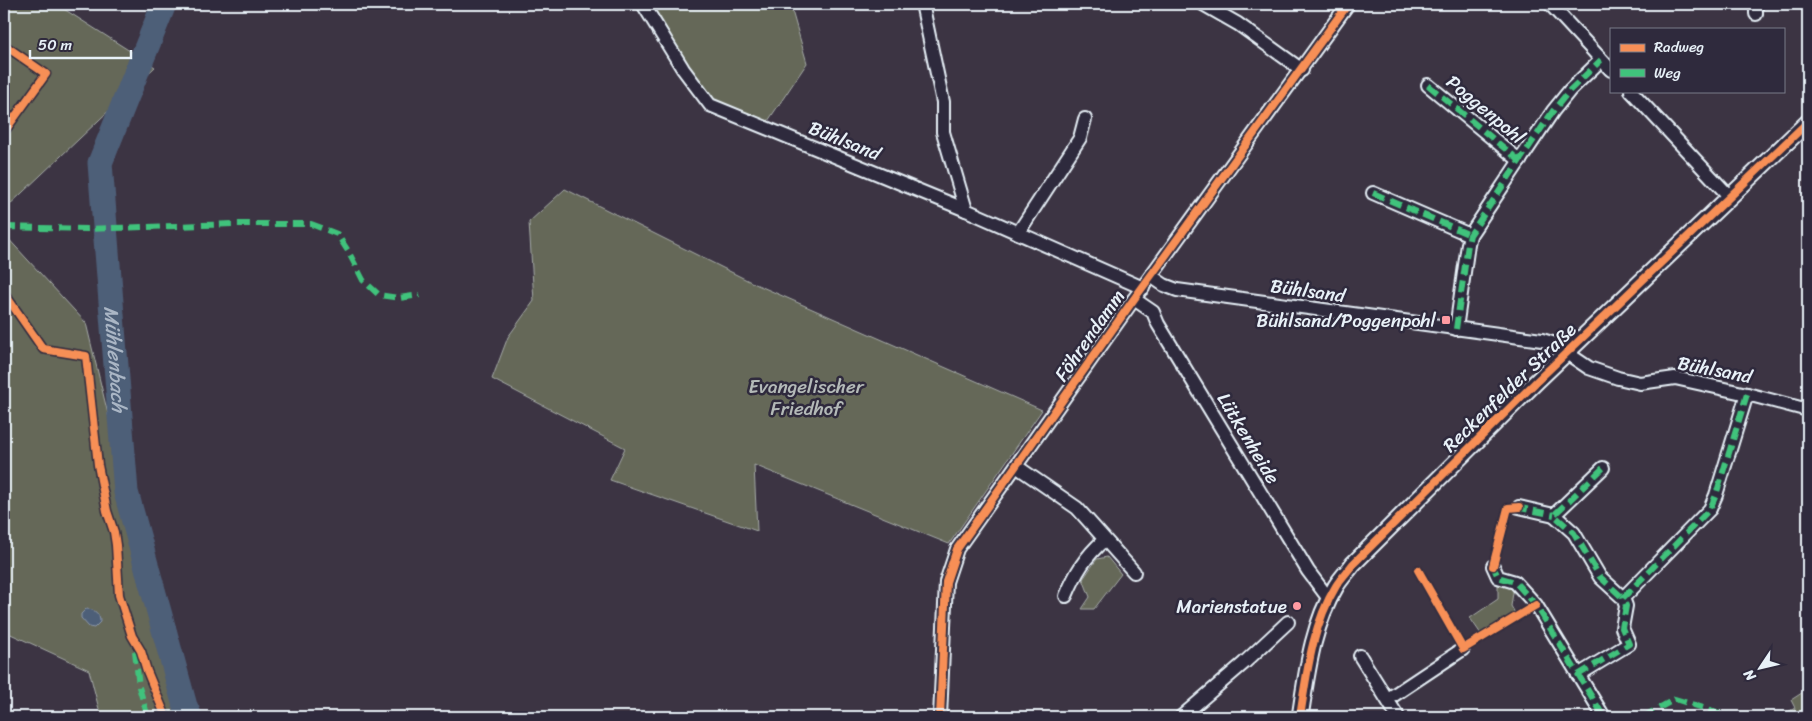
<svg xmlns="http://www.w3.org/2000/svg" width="1812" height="721" font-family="Sriracha,sans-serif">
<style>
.green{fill:#656759;stroke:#a6aca8}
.water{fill:#4e5e78;stroke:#8c99ab}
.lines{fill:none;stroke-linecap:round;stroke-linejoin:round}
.river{stroke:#4e5e78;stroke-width:25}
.minor-casing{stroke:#e8f1f8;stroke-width:16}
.tertiary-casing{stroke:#e8f1f8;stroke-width:19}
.minor{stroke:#2f2a3d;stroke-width:12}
.tertiary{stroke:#2f2a3d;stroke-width:15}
.quiet{stroke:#40c37c;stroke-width:6;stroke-dasharray:12 6;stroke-linecap:butt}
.cycleway-casing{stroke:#2f2a3d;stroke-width:11}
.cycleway{stroke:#f78f57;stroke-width:8}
.poi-dot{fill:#ff9aa2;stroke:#2f2a3d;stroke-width:2}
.labels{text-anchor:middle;stroke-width:5;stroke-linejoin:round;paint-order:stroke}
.street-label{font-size:19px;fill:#e8f1f8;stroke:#2f2a3d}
.poi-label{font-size:19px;fill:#e8f1f8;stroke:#2f2a3d;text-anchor:end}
.park-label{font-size:19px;fill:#b4bab8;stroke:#2f2a3d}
.water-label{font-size:20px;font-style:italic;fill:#aab6c5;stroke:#2f2a3d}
</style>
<rect width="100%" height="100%" fill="#3c3443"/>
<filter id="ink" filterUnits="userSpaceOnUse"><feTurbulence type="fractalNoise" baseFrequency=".02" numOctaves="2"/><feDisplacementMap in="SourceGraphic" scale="10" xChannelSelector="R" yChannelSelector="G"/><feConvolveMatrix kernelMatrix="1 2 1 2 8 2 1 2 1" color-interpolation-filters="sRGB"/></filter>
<g filter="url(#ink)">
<g class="green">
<polygon points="4,4 56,4 155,67 4,210"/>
<polygon points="647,4 790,4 807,63 766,124 713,101 696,83"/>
<polygon points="565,189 753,283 1042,410 949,544 754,465 757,531 610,480 625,448 492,379 508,337 534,301 529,222"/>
<polygon points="4,234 86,323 181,717 101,717 89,670 4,631"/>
<polygon points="1107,557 1121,574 1094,609 1082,609 1090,597 1083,579 1097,559"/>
<polygon points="1498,580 1514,586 1511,606 1515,613 1481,634 1470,618 1498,599"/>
<polygon points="1808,689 1808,717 1779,717 1795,708 1791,700"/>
</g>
<path class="water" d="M86,609C95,609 100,614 100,622L94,628L89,627L81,618V614Z"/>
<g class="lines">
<path class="river" id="s1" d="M164,4L100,163L126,492L185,706L190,717"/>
<g class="minor-casing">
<g id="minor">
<polyline points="643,4 683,69 710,105 966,210 1143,288"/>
<polyline points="1203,4 1238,24 1302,70"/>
<polyline points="1550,4 1611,70"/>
<polyline points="923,8 943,102 943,132 966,210"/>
<polyline points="1756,14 1756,4"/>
<polyline points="1428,85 1520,161"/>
<polyline points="1631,91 1729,196"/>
<polyline points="1373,193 1470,235"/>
<polyline points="1018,233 1080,138 1085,119"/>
<polyline points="1151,276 1164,285 1177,290 1542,340 1552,343 1589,368 1618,378 1640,383 1675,378 1747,394 1808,410"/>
<polyline points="1134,299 1153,312 1158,324 1308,571 1329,599"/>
<polyline points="1456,329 1468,244 1470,235 1553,111 1570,90 1601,60"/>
<polyline points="1016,466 1077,508 1134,572"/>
<polyline points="1603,468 1554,515 1574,533 1600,577 1623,598"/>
<polyline points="1519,507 1554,515"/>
<polyline points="1493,566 1498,577 1515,582 1536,605 1604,717"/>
<path d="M1066,596C1076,572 1085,557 1104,540"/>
<polyline points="1360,656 1398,717"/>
<polyline points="1578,675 1629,644 1622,628 1626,606 1623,598 1710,509 1716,495 1747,394"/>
<polyline points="1388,699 1463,649"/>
<polyline points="940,717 946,582 957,549 1134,299 1348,4"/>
<polyline points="1181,717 1244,663 1288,622"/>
</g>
</g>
<g class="tertiary-casing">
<path id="tertiary" d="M1300,717C1307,672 1312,626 1336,586C1341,578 1348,571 1353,564L1537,381L1808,122"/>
</g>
<use href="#minor" class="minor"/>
<use href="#tertiary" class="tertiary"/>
<g class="quiet">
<polyline points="1428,85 1520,161"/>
<polyline points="1373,193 1470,235"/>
<polyline points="4,227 86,229 234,224 311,224 337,234 348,251 363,280 379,295 399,298 420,295"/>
<polyline points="1456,329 1468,244 1470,235 1553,111 1570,90 1601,60"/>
<polyline points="1807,410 1808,407"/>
<polyline points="1603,468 1554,515 1574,533 1600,577 1623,598"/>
<polyline points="1516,507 1554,515"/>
<polyline points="1494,563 1493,566 1498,577 1515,582 1536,605 1604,717"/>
<polyline points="135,651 139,687 148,717"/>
<polyline points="1578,675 1629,644 1622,628 1626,606 1623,598 1710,509 1716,495 1747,394"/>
<polyline points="1643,717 1675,699 1732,717"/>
</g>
<g class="cycleway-casing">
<g id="cycleway">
<polyline points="4,45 46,74 4,132"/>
<polyline points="4,293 43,349 86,356 98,465 107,511 114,532 116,545 119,595 132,636 141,651 147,671 166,717"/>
<polyline points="1493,566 1508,508 1519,507"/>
<polyline points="1418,570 1463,649 1536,605"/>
<polyline points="940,717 946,582 957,549 1134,299 1348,4"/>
<path d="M1300,717C1307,672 1312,626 1336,586C1341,578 1348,571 1353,564L1537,381L1808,122"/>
</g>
</g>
<use href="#cycleway" class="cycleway"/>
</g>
</g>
<g class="poi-dot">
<rect x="1441" y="315" width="10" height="10" rx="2.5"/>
<circle cx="1297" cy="606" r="5"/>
</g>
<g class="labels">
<g class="street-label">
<text transform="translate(1486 109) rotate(40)" y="7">Poggenpohl</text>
<text transform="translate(845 140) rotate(22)" y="7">Bühlsand</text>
<text transform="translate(1308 290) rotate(8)" y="7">Bühlsand</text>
<text transform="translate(1089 335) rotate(-55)" y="7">Föhrendamm</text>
<text transform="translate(1715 369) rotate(11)" y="7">Bühlsand</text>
<text transform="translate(1509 387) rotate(-44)" y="7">Reckenfelder Straße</text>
<text transform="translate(1249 438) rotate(59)" y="7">Lütkenheide</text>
</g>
<g class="poi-label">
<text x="1436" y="327">Bühlsand/Poggenpohl</text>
<text x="1287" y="613">Marienstatue</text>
</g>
<g class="park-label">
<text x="806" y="393">Evangelischer<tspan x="806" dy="22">Friedhof</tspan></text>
</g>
<g class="water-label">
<text dy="7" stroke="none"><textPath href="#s1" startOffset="368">Mühlenbach</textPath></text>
</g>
</g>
<rect width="1812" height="721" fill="none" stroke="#2f2a3d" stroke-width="20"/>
<rect x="10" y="10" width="1792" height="701" fill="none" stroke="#e8f1f8" stroke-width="2" filter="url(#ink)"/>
<rect x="1610" y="28" width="175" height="65" fill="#2f2a3d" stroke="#797a88"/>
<rect x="1620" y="44" width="25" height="8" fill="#f78f57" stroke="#797a88"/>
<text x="1654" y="52" font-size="15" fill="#e8f1f8">Radweg</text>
<rect x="1620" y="69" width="25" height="8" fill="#40c37c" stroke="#797a88"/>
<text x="1654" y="78" font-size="15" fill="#e8f1f8">Weg</text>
<g transform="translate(1760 668) rotate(235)" stroke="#2f2a3d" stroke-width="4" paint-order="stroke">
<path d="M0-4L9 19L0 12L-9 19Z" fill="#e8f1f8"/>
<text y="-8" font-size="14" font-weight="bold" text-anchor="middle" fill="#e8f1f8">N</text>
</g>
<path d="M30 50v8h101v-8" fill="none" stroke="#e8f1f8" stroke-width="2.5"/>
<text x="38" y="50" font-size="15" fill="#e8f1f8" stroke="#2f2a3d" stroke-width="4" paint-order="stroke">50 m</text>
</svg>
